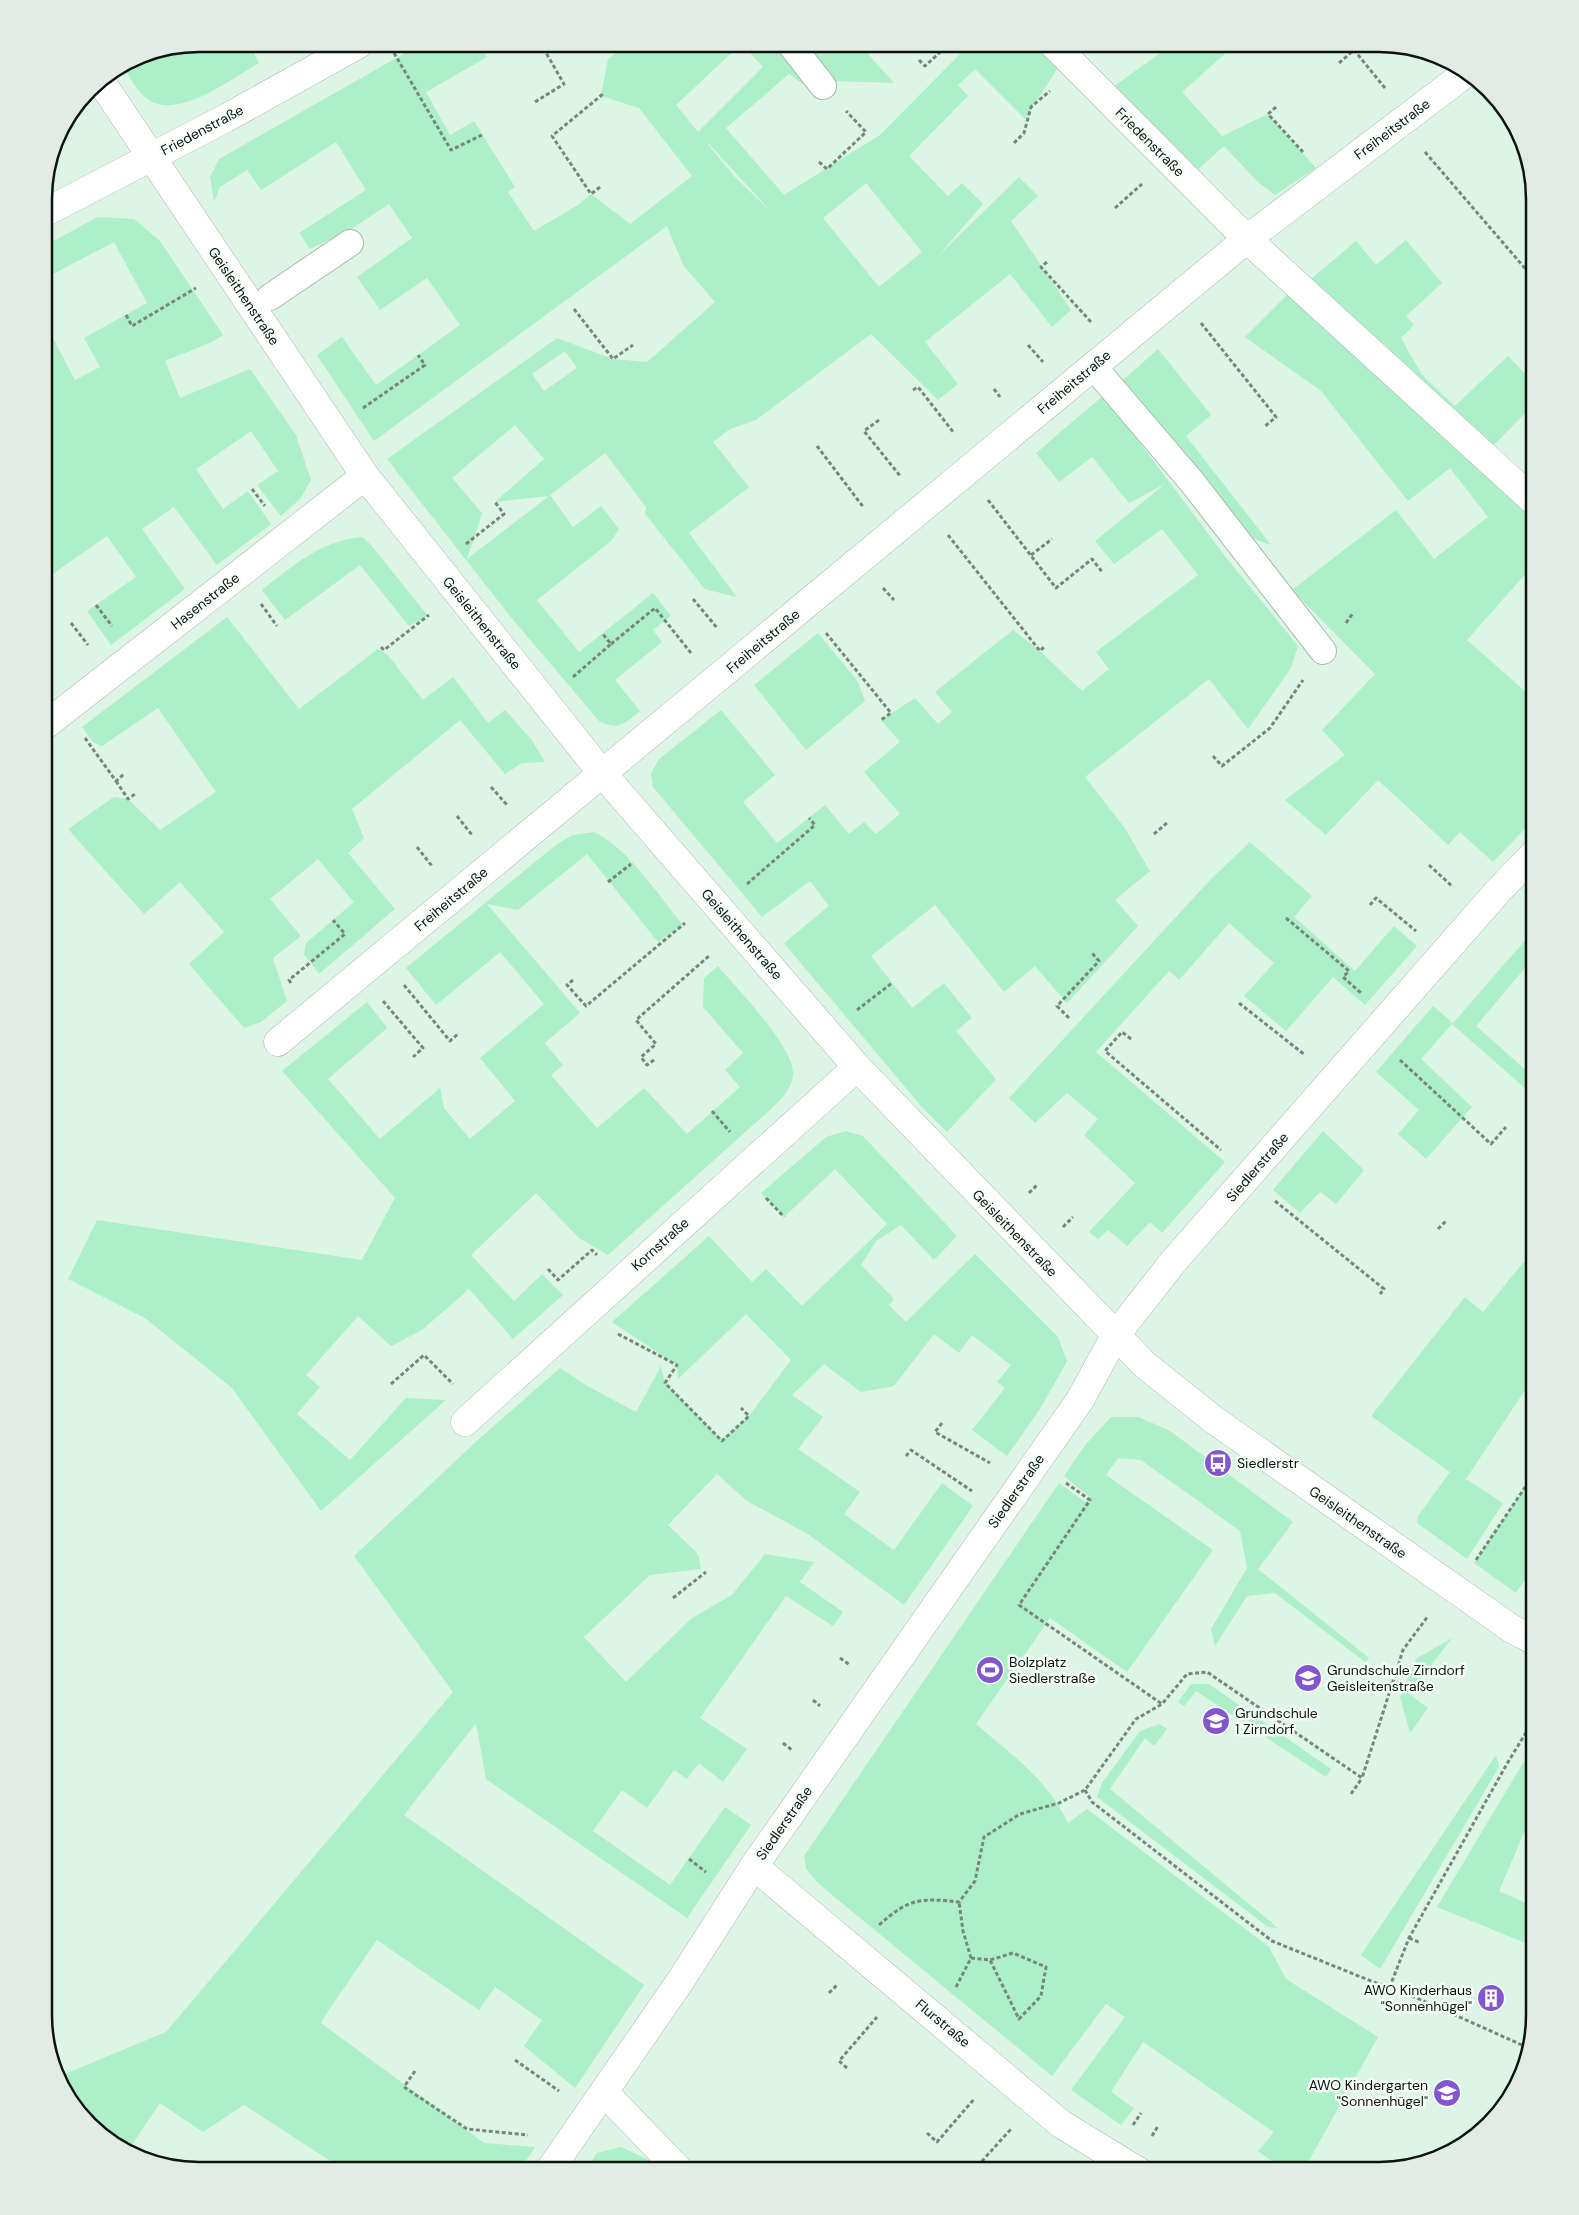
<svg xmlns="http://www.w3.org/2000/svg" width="1579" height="2215" font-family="'DM Sans',sans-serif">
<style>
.green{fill:#acefc9;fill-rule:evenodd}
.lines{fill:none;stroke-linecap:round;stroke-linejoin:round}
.service-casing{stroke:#a4bbad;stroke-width:28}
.minor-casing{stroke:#a4bbad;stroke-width:29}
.path{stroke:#76877c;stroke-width:3;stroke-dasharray:4 2.5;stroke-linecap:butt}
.service{stroke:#fff;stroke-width:26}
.minor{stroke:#fff;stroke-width:28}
.labels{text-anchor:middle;stroke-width:5;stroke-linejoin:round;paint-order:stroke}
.street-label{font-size:14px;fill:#0c140f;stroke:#f5fef8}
.poi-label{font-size:14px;fill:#0c140f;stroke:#f5fef8;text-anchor:start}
.rim{fill:none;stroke:#0c140f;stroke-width:2.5}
</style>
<rect width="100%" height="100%" fill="#ddf5e6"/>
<g class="green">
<path d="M200,44H249L259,63C231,79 176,122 146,98C136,90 130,77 123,66L140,56Z"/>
<path d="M421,44H479L487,57L426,92L450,135L474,121L515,187L508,192L534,231L578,205L591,194L630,224L692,176L639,108L601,96L608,59L626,46L632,48L640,44H741L676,105L698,132L763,67L742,44H776L815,93L789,74L726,128L784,195L880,135L970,44H1037L1059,66L1025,119L975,69L958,85L968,96L909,156L948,196L962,183L983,204L938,256L1019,177L1038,196L1011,221L1071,310L1052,327L1010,274L925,342L958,384L938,400L871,334L756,420L730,429L713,442L749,487L689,533L737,597L705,589L645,514L646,507L605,453L550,495L573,527L601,506L619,529L611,541L537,600L579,652L653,593L671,616L653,630L662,642L615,680L640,711C624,724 618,731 599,721L510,616L387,459L557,338L613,359L647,362L715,302L683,265L667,226L374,441L317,355L342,337L376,385L460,325L427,278L380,310L357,277L412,238L389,204L348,231L310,249L299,233L366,190L336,142L261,190L247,170L220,187L214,202L210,177L219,159ZM707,143H708L774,215L734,176ZM866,183L922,252L879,287L823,218ZM565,351L577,368L544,391L532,374ZM515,425L544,459L495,502L549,496L467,559L482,513L452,478Z"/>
<polygon points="802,44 859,44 894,83 830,81"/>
<polygon points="1173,44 1236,44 1182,92 1222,136 1268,114 1316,168 1275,195 1258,182 1224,146 1193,174 1110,89"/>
<polygon points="98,217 134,219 160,241 223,335 212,342 165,361 180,398 250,369 296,435 311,480 300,499 281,516 257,485 278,471 251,431 196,469 223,509 248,491 271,524 217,565 174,507 142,529 185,589 111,645 87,611 136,577 107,536 44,580 44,406 54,401 44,383 44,321 75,380 100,367 84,338 147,303 114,242 51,275 44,266 44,246"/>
<polygon points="1406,240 1442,283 1406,316 1414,325 1401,338 1422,375 1455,406 1508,356 1535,384 1535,403 1489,450 1306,283 1356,241 1376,265"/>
<polygon points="1291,291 1535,515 1535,577 1528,571 1467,640 1535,700 1535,818 1493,862 1460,832 1448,845 1378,780 1326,835 1285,800 1345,755 1322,730 1375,674 1292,590 1396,510 1434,559 1488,517 1450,468 1408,501 1321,391 1245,337"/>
<polygon points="1158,349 1211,415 1186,436 1271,545 1246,536 1121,382"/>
<polygon points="1104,395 1224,555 1298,646 1291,668 1248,729 1209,679 1085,777 1124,827 1150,871 1115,900 1138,926 1067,1003 1035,966 1004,992 935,905 871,956 912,1008 944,983 972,1018 956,1031 996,1079 947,1132 921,1106 784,943 829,906 810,881 762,917 653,787 651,774 659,759 721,710 775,775 743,802 777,843 825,805 849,834 864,822 876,834 900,814 864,772 900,742 881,720 915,698 938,724 952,712 935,692 1013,630 1040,651 1082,691 1109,669 1096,652 1198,575 1162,529 1114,564 1095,541 1165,484 1129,503 1092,457 1059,482 1036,453"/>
<path d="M362,537L371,545L428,616L409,626L360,565L285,620L262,590C294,565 320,541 362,537Z"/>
<polygon points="227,617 299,709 378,649 387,654 423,700 453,677 488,723 505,710 531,739 545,762 522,763 505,774 460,720 352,809 364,838 348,853 395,909 319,974 304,954 306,943 354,902 318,859 270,899 301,936 273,958 287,1001 261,1022 244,1028 189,964 224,932 180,882 144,914 68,829 114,797 128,799 160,830 216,792 158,708 102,746 93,742 82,727"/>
<polygon points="818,633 857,680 865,701 806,750 754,685"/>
<path d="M594,832C629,849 658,895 683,925L658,942L587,854L518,910L487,904L580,1013L545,1043L563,1065L551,1075L597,1128L644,1088L687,1134L740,1087L725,1070L743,1053L703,1007L704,978L718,966C737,989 795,1047 793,1075C792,1089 780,1101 770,1110L608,1255L579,1238L536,1193L471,1255L514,1301L542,1274L563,1295L513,1339L469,1289L422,1330L391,1346L358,1316L306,1375L320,1387L297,1414L350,1460L406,1398L446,1400L321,1511L232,1388L145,1318L68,1279L97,1220L362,1260L395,1198L282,1071L367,1002L387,1028L328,1079L380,1139L440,1088L444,1108L470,1139L515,1101L480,1058L544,1004L500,952L436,1005L406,968L557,844L573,835Z"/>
<polygon points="1250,842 1312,896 1294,917 1355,971 1394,926 1417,946 1365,1005 1333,977 1286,1031 1244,996 1274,963 1229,923 1179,980 1169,971 1096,1052 1225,1162 1162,1233 1150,1222 1127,1246 1108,1230 1098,1239 1089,1232 1135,1183 1084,1135 1098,1119 1067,1093 1035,1123 1009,1098 1212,878"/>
<polygon points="1535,929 1535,956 1476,1026 1535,1078 1535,1097 1452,1024 1421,1059 1472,1107 1426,1159 1398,1134 1419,1110 1376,1072 1433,1006 1453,1023"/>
<polygon points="846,1131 863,1136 957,1236 934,1260 901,1225 876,1241 861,1265 894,1299 889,1305 906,1322 975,1254 1058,1337 1067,1361 1040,1409 1007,1456 972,1430 1005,1388 997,1382 1011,1365 972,1335 959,1353 934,1334 894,1386 861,1392 824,1364 792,1395 823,1417 798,1449 860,1492 844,1514 894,1550 942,1483 973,1506 904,1605 808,1534 747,1501 717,1474 668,1525 698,1554 701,1569 650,1575 584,1637 626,1682 692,1618 732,1595 765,1554 814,1562 800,1582 843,1612 833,1626 786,1596 700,1718 747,1749 723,1782 699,1763 687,1779 674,1770 647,1808 622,1790 593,1831 670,1885 725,1807 751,1825 687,1918 486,1779 476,1723 404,1815 644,1985 575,2088 524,2046 542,2020 495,1987 479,2010 377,1940 328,2011 321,2023 484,2143 535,2147 519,2171 346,2171 244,2105 203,2132 160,2103 127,2152 122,2150 65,2093 60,2076 166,2032 453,1692 354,1556 479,1439 560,1368 589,1387 636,1412 661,1366 665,1383 722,1440 749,1416 791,1360 746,1314 678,1379 677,1365 612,1322 709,1236 752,1282 766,1269 802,1306 887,1224 835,1169 784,1217 761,1193 826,1137"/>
<polygon points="1323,1131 1364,1170 1336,1204 1320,1192 1300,1213 1273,1190"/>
<polygon points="1535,1254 1535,1375 1466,1479 1503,1503 1467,1559 1417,1523 1418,1516 1450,1472 1371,1416 1465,1297 1483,1312 1522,1264"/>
<path d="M1111,1417H1139L1170,1431L1293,1522L1258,1569L1369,1658L1365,1662L1275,1593L1247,1596L1215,1646L1211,1629L1247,1568L1240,1531L1141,1460L1118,1458L1106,1475L1213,1550L1127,1672L1050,1618L976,1724C1013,1756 1046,1778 1068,1823L1087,1809L1269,1947L1286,1979L1378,2037L1303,2171H1273L1277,2165L1258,2151L1274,2132L1143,2042L1111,2092L1134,2108L1121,2125L1071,2090L1125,2017L1106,2004L1052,2076L820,1885L806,1869L804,1856L1059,1483L1085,1502L1090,1497L1064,1476L1086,1444Z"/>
<polygon points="1530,1480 1535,1484 1535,1564 1516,1593 1474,1563"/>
<polygon points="1452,1638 1409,1694 1428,1708 1410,1733 1400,1697 1416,1659"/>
<polygon points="1191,1684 1209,1684 1331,1769 1326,1777 1196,1691 1184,1706 1178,1702"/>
<polygon points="1159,1724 1167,1729 1154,1746 1145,1738 1110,1789 1278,1928 1268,1927 1097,1797 1102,1783 1140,1731"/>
<polygon points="1535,1743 1535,1807 1499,1891 1535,1907 1535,1947 1437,1907"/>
<polygon points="1496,1755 1499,1767 1380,1969 1361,1955"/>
<polygon points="621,2147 653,2162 661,2171 585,2171 597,2153"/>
</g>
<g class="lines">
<g class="service-casing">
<g id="service">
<polyline points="790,44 823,86"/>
<polyline points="270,297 350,243"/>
<polyline points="1093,366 1192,482 1323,651"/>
</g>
</g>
<g class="minor-casing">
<g id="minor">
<polyline points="1053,44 1247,239 1535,502"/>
<polyline points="100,80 365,476 602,773 857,1067 1145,1365 1214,1420 1512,1629 1535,1641"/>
<polyline points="44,213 226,118 359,44"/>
<polyline points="44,726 365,476"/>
<polyline points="278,1042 1247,239 1466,73"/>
<polyline points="465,1422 857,1067"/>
<polyline points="754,1866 1061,2124 1138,2171"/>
<polyline points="604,2092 680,2171"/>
<polyline points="549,2171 679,1983 754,1866 1080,1400 1115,1336 1173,1262 1499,890 1535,853"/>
</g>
</g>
<g class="path">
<polyline points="394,53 451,150 482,135"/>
<polyline points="919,60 925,66 949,44"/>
<polyline points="1339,63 1354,50 1385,88"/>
<polyline points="535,102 564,84 541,44"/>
<polyline points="1498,105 1516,129"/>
<polyline points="1276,107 1268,114 1303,152"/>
<polyline points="1014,143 1024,133 1031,107 1050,91"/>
<polyline points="1425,152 1535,280"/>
<polyline points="819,162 827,169 866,132 846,111"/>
<polyline points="600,187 591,194 552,136 603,94"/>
<polyline points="1115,208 1142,184"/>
<polyline points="1047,262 1041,267 1091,322"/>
<polyline points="574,309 613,359 633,345"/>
<polyline points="126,315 132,326 196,288"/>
<polyline points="1201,323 1276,417 1264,427"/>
<polyline points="1028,345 1043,362"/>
<polyline points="994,389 1000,397"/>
<polyline points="913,390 918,387 954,433"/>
<polyline points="363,408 425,365 418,355"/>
<polyline points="879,420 864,431 901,477"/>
<polyline points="817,446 864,508"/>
<polyline points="252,489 265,506"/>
<polyline points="988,500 1056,588 1092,559 1103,573"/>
<polyline points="948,535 1040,651 1045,646"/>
<polyline points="466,544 504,514 495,502"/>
<polyline points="1031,555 1052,539"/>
<polyline points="883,588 894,600"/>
<polyline points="693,599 718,629"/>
<polyline points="261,604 277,626"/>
<polyline points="96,605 112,626"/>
<polyline points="71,623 88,645"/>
<polyline points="1346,623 1353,613"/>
<polyline points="826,633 891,713 881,720"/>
<polyline points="611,644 655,608 691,653"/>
<polyline points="381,647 384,650 429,615"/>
<polyline points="573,677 611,644 602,633"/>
<polyline points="85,738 116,781 124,774"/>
<polyline points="1213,756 1222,766 1270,728 1303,680"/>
<polyline points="116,781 128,799 135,794"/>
<polyline points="491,787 507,805"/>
<polyline points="457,816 472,835"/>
<polyline points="1154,834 1168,822"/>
<polyline points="417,847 432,866"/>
<polyline points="1429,865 1453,887"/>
<polyline points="608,882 631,864"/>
<polyline points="747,884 815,825 809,818"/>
<polyline points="1370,905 1376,898 1416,931"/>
<polyline points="1286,918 1349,971 1343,977 1361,993"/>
<polyline points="573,980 567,985 586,1006 685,923"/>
<polyline points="291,983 289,980 345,934 333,920"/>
<polyline points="404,985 450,1041 459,1033"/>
<polyline points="383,1001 423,1048 413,1057"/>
<polyline points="1239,1003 1305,1055"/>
<polyline points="857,1010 892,983"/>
<polyline points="1069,1018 1057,1006 1099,961 1092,953"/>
<polyline points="1131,1039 1122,1032 1105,1051 1221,1150"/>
<polyline points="654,1060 647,1065 641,1057 656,1044 636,1020 710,955"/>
<polyline points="1400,1060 1491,1144 1506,1127"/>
<polyline points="712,1111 730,1132"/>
<polyline points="1029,1193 1038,1184"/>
<polyline points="766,1198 784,1217"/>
<polyline points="1275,1201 1384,1289 1380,1294"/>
<polyline points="1063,1227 1073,1217"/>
<polyline points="1438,1229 1446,1221"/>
<polyline points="548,1269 558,1280 592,1250 597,1255"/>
<polyline points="618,1334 677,1365 665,1383 722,1441 749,1416 741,1408"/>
<polyline points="391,1384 424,1355 453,1384"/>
<polyline points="942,1423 935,1432 990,1463"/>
<polyline points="906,1456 911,1450 972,1491"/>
<polyline points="1535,1472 1530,1480 1535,1484"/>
<polyline points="1066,1483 1090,1500 1019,1605 1162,1704"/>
<polyline points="1476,1560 1530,1480"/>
<polyline points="1526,1595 1535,1581"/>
<polyline points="673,1598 706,1572"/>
<polyline points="840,1658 850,1665"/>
<polyline points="813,1700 820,1706"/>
<polyline points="783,1743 792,1750"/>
<polyline points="1085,1790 1092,1802 1272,1941 1376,1983 1390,1986"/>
<polyline points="1351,1794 1362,1778"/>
<polyline points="689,1859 706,1872"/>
<path d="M879,1925C909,1898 920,1898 959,1902L975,1881L984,1837L1020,1814L1059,1803L1085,1790L1136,1719L1162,1704L1187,1674L1207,1672L1362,1778L1403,1650L1428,1616"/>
<polyline points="1409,1938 1421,1943"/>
<polyline points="971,1958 990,1960 1013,1953 1046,1967 1041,1996 1019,2019 990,1960"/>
<polyline points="956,1987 971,1958 963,1931 959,1902"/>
<polyline points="829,1993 837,1985"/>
<polyline points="1522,2045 1390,1986 1409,1938 1508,1762 1535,1718"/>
<polyline points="515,2060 559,2091"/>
<polyline points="847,2068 839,2061 877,2017"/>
<polyline points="415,2071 404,2087 467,2129 528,2135"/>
<polyline points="1133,2125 1141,2113"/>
<polyline points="927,2133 937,2142 975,2098"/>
<polyline points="1152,2136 1158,2126"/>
<polyline points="973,2171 1011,2129"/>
<polyline points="1199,2171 1206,2160"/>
</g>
<use href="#service" class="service"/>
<use href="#minor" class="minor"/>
</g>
<defs>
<g id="bus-disc" transform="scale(1.4375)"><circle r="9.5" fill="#8356cf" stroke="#f5fef8"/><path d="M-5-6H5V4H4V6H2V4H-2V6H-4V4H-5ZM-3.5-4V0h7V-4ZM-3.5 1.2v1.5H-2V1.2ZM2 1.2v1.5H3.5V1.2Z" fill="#fff"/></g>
<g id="stadium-disc" transform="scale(1.4375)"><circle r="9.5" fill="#8356cf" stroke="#f5fef8"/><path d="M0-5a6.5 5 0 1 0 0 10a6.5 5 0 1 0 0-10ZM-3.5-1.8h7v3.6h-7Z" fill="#fff"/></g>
<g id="school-disc" transform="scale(1.4375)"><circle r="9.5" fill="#8356cf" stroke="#f5fef8"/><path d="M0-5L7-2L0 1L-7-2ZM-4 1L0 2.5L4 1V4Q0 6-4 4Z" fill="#fff"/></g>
<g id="building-disc" transform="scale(1.4375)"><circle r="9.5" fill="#8356cf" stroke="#f5fef8"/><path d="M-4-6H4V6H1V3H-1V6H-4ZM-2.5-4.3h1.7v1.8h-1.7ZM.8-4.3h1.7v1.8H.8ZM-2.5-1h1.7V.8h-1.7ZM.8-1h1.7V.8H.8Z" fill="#fff"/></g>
</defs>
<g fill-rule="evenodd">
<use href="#bus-disc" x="1218" y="1463"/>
<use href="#stadium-disc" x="990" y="1670"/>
<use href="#school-disc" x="1308" y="1678"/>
<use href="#school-disc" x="1216" y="1721"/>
<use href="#building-disc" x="1491" y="1998"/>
<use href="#school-disc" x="1447" y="2093"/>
</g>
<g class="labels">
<g class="street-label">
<text transform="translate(1392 129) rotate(-37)" y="5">Freiheitstraße</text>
<text transform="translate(202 130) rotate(-28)" y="5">Friedenstraße</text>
<text transform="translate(1150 142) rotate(45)" y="5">Friedenstraße</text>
<text transform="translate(244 296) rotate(56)" y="5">Geisleithenstraße</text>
<text transform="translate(1074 382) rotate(-40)" y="5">Freiheitstraße</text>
<text transform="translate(205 601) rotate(-38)" y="5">Hasenstraße</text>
<text transform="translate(482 623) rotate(51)" y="5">Geisleithenstraße</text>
<text transform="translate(763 641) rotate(-40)" y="5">Freiheitstraße</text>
<text transform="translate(451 899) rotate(-40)" y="5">Freiheitstraße</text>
<text transform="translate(742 934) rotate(49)" y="5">Geisleithenstraße</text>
<text transform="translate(1257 1167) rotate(-49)" y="5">Siedlerstraße</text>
<text transform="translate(1015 1233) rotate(46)" y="5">Geisleithenstraße</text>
<text transform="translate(660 1244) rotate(-42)" y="5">Kornstraße</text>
<text transform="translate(1016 1491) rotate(-55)" y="5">Siedlerstraße</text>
<text transform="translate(1358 1522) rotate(35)" y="5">Geisleithenstraße</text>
<text transform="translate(784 1823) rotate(-55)" y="5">Siedlerstraße</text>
<text transform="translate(943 2023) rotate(40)" y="5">Flurstraße</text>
</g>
<g class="poi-label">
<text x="1237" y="1468">Siedlerstr</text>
<text x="1009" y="1667">Bolzplatz<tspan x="1009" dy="16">Siedlerstraße</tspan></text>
<text x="1327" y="1675">Grundschule Zirndorf<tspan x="1327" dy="16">Geisleitenstraße</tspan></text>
<text x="1235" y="1718">Grundschule<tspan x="1235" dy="16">1 Zirndorf</tspan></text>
<text x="1472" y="1995" text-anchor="end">AWO Kinderhaus<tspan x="1472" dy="16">"Sonnenhügel"</tspan></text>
<text x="1428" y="2090" text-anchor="end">AWO Kindergarten<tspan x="1428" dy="16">"Sonnenhügel"</tspan></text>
</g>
</g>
<path d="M0 0H1579V2215H0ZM199 52H1379A147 147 0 0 1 1526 199V2015A147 147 0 0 1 1379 2162H199A147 147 0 0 1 52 2015V199A147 147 0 0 1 199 52Z" fill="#e2ebe5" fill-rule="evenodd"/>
<path class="rim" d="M199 52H1379A147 147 0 0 1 1526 199V2015A147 147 0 0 1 1379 2162H199A147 147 0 0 1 52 2015V199A147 147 0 0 1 199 52Z"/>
</svg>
